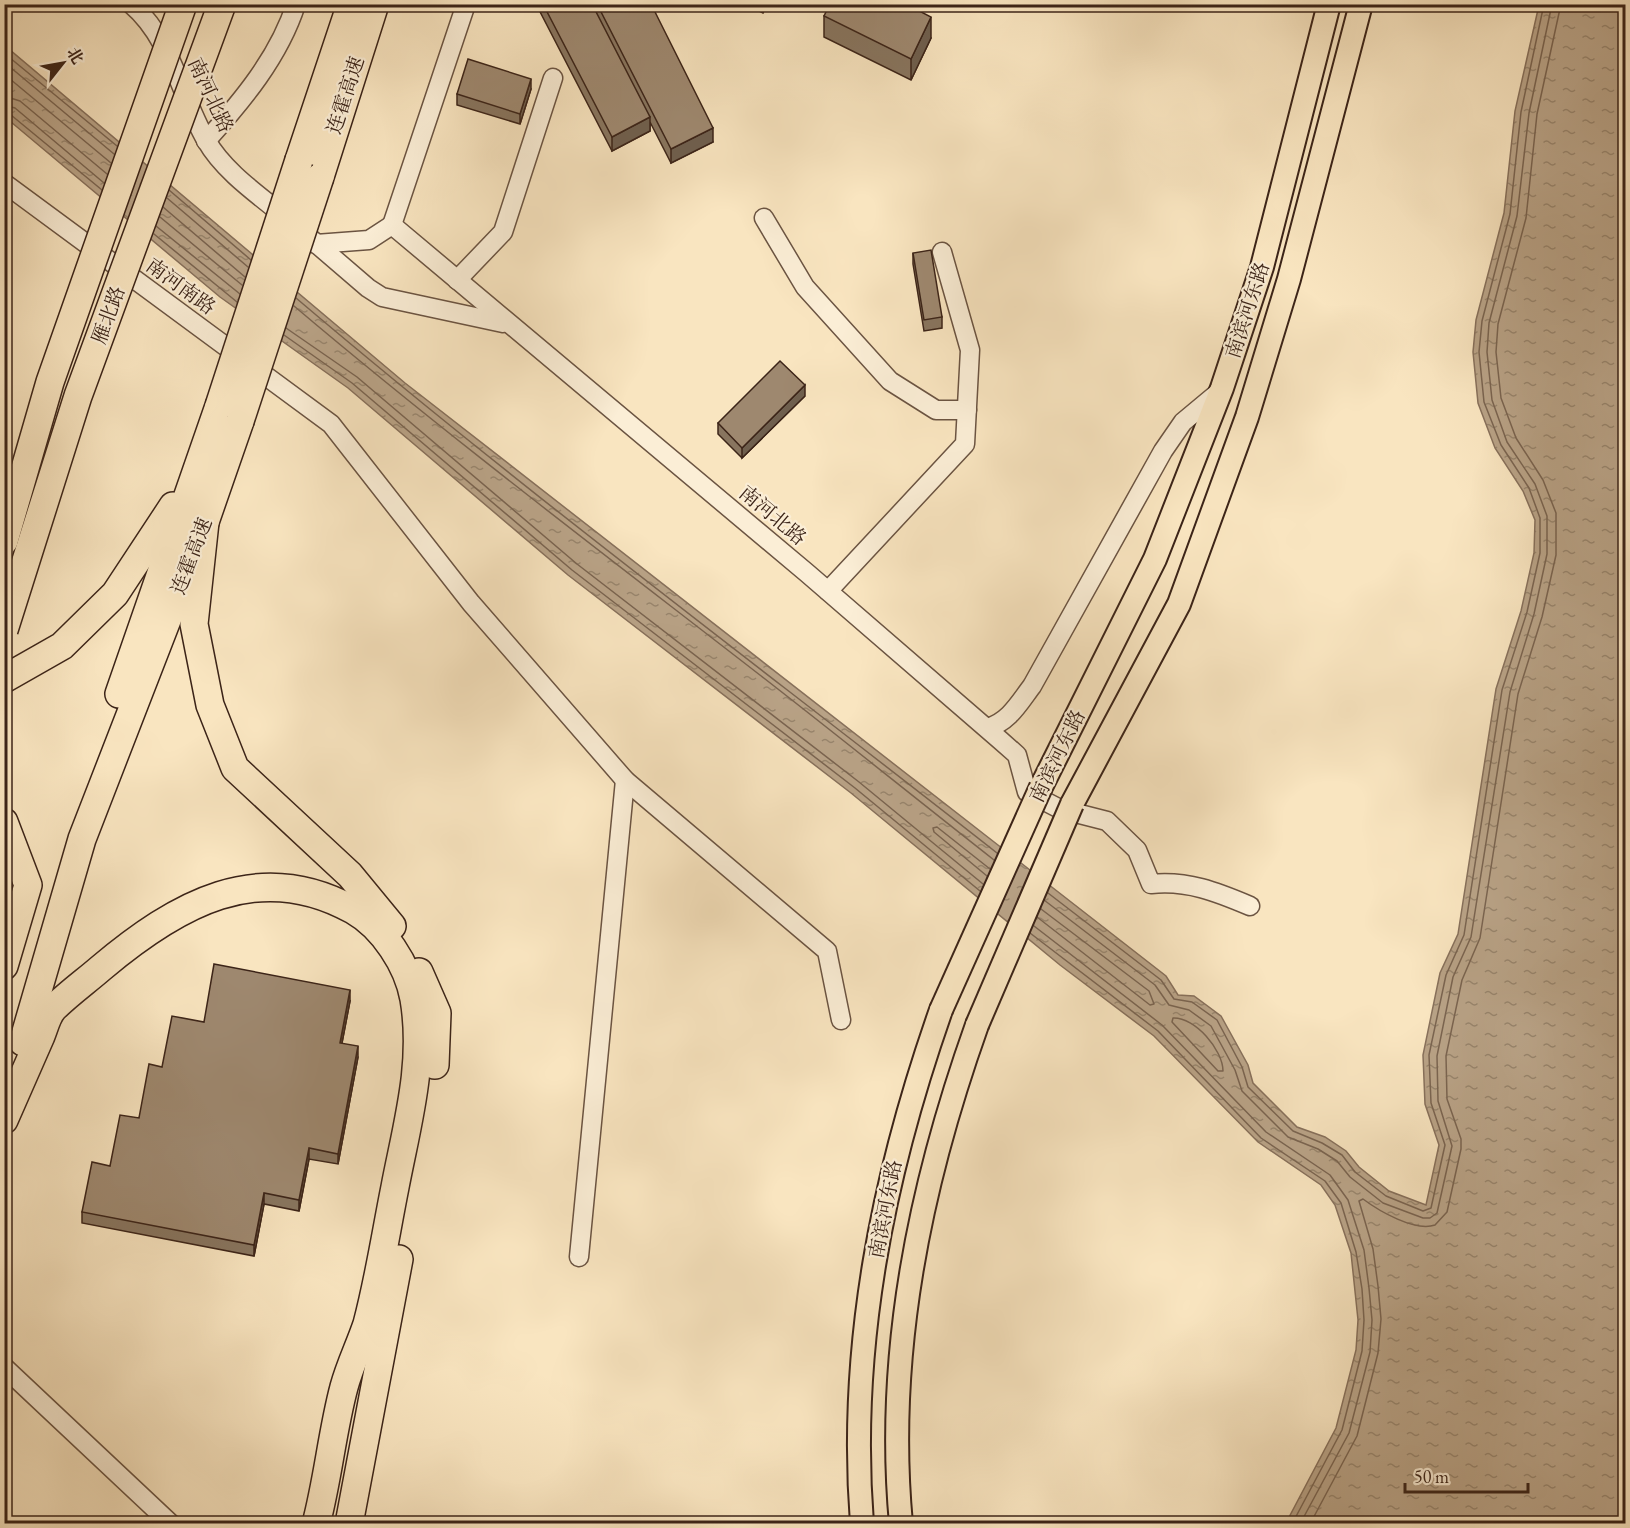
<svg xmlns="http://www.w3.org/2000/svg" width="1630" height="1528" font-family="'EB Garamond','Noto Serif SC',serif">
<style>
.water{fill:url(#water-ripples);stroke:#87705b;stroke-width:1.5}
.lines{fill:none;stroke-linecap:round;stroke-linejoin:round}
.shore{stroke:#7a6450;stroke-width:1.5}
.minor-casing{stroke:#6b5442;stroke-width:21}
.major-casing{stroke:#3c2418;stroke-width:26}
.highway-casing{stroke:#3c2418;stroke-width:30}
.minor{stroke:#fbeed6;stroke-width:18}
.major{stroke:#f9e5c0;stroke-width:22}
.highway{stroke:#f9e5c0;stroke-width:27}
.major-bridge-casing{stroke:#3c2418;stroke-width:26;stroke-linecap:butt}
.highway-bridge-casing{stroke:#3c2418;stroke-width:30;stroke-linecap:butt}
.major-bridge{stroke:#f9e5c0;stroke-width:22}
.highway-bridge{stroke:#f9e5c0;stroke-width:27}
.wall{fill:#88755f;stroke:#3c2418;stroke-width:1.5}
.shaded-wall{fill:#6f5f4e;stroke:#3c2418;stroke-width:1.5}
.building{fill:#9e886f;stroke:#3c2418;stroke-width:1.5}
.labels{text-anchor:middle;stroke-width:4.5;stroke-linejoin:round;paint-order:stroke}
.street-label{font-size:20px;fill:#3c2418;stroke:#fbeed6}
</style>
<defs>
<pattern id="water-ripples" width="26" height="14" patternUnits="userSpaceOnUse" patternTransform="scale(1.5)"><rect width="26" height="14" fill="#b9a387"/><path d="M2 4q2-2 4 0t4 0M15 11q2-2 4 0t4 0" fill="none" stroke="#98856d"/></pattern>
</defs>
<rect width="100%" height="100%" fill="#f9e5c0"/>
<filter id="stains"><feTurbulence type="fractalNoise" baseFrequency=".00333" numOctaves="4"/><feColorMatrix values="0 0 0 0 .2 0 0 0 0 .09 0 0 0 0 .02 0 0 0 .5 -.17"/></filter>
<radialGradient id="worn" r=".72"><stop offset=".6" stop-color="#630" stop-opacity="0"/><stop offset="1" stop-color="#630" stop-opacity=".3"/></radialGradient>
<polygon class="water" points="1539,5 1625,5 1625,1523 1286,1523 1336,1428 1356,1350 1358,1320 1351,1253 1335,1205 1321,1185 1258,1142 1154,1036 1060,965 851,793 568,575 348,388 220,297 5,117 4,45 405,383 1166,976 1178,995 1194,996 1221,1016 1248,1065 1253,1083 1297,1127 1325,1137 1346,1151 1359,1167 1389,1191 1426,1205 1439,1145 1425,1104 1423,1055 1440,973 1458,934 1496,689 1521,611 1534,553 1535,520 1523,491 1495,448 1478,403 1473,352 1476,320 1504,213 1515,111"/>
<g class="lines">
<g class="shore">
<polyline points="4,53 117,146"/>
<polyline points="4,62 114,154"/>
<polyline points="4,74 111,163"/>
<polyline points="4,96 20,101 107,174"/>
<polyline points="4,105 15,108 104,183"/>
<polyline points="4,113 11,115 102,190"/>
<polyline points="169,190 251,260"/>
<polyline points="167,198 248,267"/>
<polyline points="163,207 245,277"/>
<polyline points="160,217 242,285"/>
<polyline points="156,226 240,294"/>
<polyline points="154,234 237,302"/>
<path d="M296,298C523,491 763,669 997,853"/>
<path d="M294,306C444,433 600,551 756,672C836,734 915,798 994,860"/>
<polyline points="286,328 357,377 577,564 859,782 983,884"/>
<polyline points="284,335 352,383 572,570 855,788 980,891"/>
<polyline points="987,876 934,832 933,828 937,827 990,869"/>
<polyline points="1048,893 1161,980 1174,999 1192,1002 1217,1020 1242,1067 1248,1087 1293,1131 1322,1143 1342,1155 1355,1172 1386,1196 1423,1211 1431,1208 1445,1145 1431,1103 1429,1055 1446,975 1464,935 1502,690 1527,612 1540,553 1540,518 1529,488 1501,445 1484,402 1479,352 1482,321 1510,214 1521,112 1544,4"/>
<polyline points="1044,900 1155,985 1169,1005 1189,1010 1211,1026 1235,1070 1242,1091 1288,1137 1318,1149 1337,1161 1350,1177 1383,1203 1423,1218 1430,1218 1437,1213 1452,1146 1438,1101 1437,1056 1453,977 1471,937 1510,692 1534,614 1547,554 1547,516 1535,484 1507,442 1492,400 1487,352 1489,323 1517,216 1529,113 1552,4"/>
<polyline points="1037,917 1150,1005 1154,1004 1149,991 1041,909"/>
<polyline points="1034,926 1162,1025 1266,1132 1330,1175 1348,1200 1364,1250 1369,1288 1372,1320 1370,1352 1349,1433 1300,1524"/>
<polyline points="1030,933 1158,1031 1261,1138 1325,1181 1341,1203 1356,1252 1362,1289 1364,1320 1362,1351 1342,1430 1292,1524"/>
<path d="M1173,1018C1195,1017 1223,1050 1223,1071H1218L1172,1022Z"/>
<path d="M1310,1524L1357,1436L1378,1353L1381,1319L1378,1286L1373,1249L1359,1201L1363,1199C1379,1211 1415,1232 1435,1225L1447,1212L1461,1149V1139L1447,1099L1446,1056L1462,980L1480,938L1518,694L1542,617L1556,555V513L1543,480L1516,438L1501,398L1496,352L1498,324L1526,218L1537,114L1561,4"/>
</g>
<g class="minor-casing">
<g id="minor">
<path d="M131,4C172,39 180,95 206,140C224,172 260,196 288,219"/>
<path d="M206,141C242,101 279,57 296,4"/>
<polyline points="4,183 331,424 471,603 625,780 827,951 841,1020"/>
<polyline points="764,218 805,287 890,381 936,410 967,410"/>
<polyline points="392,225 466,4"/>
<polyline points="311,239 368,288 382,297 503,323"/>
<path d="M316,244L369,240L392,225L807,573L1000,740L1017,755L1027,792L1060,809L1107,821L1137,850L1151,884C1187,880 1217,892 1250,906"/>
<polyline points="457,280 503,232 553,78"/>
<polyline points="828,591 965,444 970,350 942,252"/>
<path d="M987,728C1009,722 1019,703 1032,686L1163,451L1183,422L1219,392"/>
<polyline points="579,1257 625,780"/>
<polyline points="4,1367 171,1524"/>
</g>
</g>
<g class="major-casing">
<g id="major">
<polyline points="1041,787 1155,559 1222,388 1262,267 1329,4"/>
<polyline points="1072,804 1179,604 1247,417 1289,279 1361,4"/>
<path d="M862,1524C848,1347 883,1175 941,1010"/>
<path d="M901,1524C885,1353 920,1185 977,1025"/>
</g>
</g>
<g class="highway-casing">
<g id="highway">
<polyline points="299,160 351,4"/>
<polyline points="320,177 375,4"/>
<polyline points="205,522 194,624 210,705 235,768 350,875 392,926"/>
<polyline points="4,679 62,646 115,594 173,506"/>
<polyline points="119,694 219,406"/>
<polyline points="4,822 28,885 4,966"/>
<polyline points="419,972 437,1013 435,1065"/>
<polyline points="23,1042 82,839 205,522 240,421"/>
<path d="M4,1120C16,1093 28,1065 40,1038C44,1029 47,1015 54,1008C68,994 86,981 101,968C176,905 258,857 353,910C383,927 408,965 414,999C425,1064 407,1124 395,1187C386,1232 379,1279 367,1324C360,1345 350,1365 344,1387C332,1432 328,1479 316,1524"/>
<polyline points="349,1524 399,1259"/>
</g>
</g>
<use href="#minor" class="minor"/>
<use href="#major" class="major"/>
<use href="#highway" class="highway"/>
<g class="major-bridge-casing">
<g id="major-bridge">
<polyline points="941,1010 1041,787"/>
<polyline points="977,1025 1072,804"/>
</g>
</g>
<g class="highway-bridge-casing">
<g id="highway-bridge">
<polyline points="219,406 299,160"/>
<polyline points="240,421 320,177"/>
<polyline points="4,541 50,382 183,4"/>
<polyline points="4,630 78,396 222,4"/>
</g>
</g>
<use href="#major-bridge" class="major-bridge"/>
<use href="#highway-bridge" class="highway-bridge"/>
</g>
<g class="wall">
<polygon points="536,4 592,4 595,10 595,4 651,4 713,142 671,163 650,122 650,131 612,151"/>
<polygon points="745,4 767,4 763,13"/>
<polygon points="824,16 931,38 911,80 824,37"/>
<polygon points="531,89 520,124 457,105 457,94"/>
<polygon points="913,253 942,317 942,328 924,331 913,264"/>
<polygon points="805,396 742,458 718,434 718,423"/>
<polygon points="350,1001 342,1043 358,1057 338,1164 309,1159 299,1211 264,1204 254,1256 82,1223 82,1212 139,1118 162,1067"/>
</g>
<g class="shaded-wall">
<polygon points="763,4 767,4 763,13"/>
<polygon points="931,17 931,38 911,80 911,59"/>
<polygon points="531,79 531,89 520,124 520,114"/>
<polygon points="650,117 650,131 612,151 612,137"/>
<polygon points="713,128 713,142 671,163 671,149"/>
<polygon points="805,385 805,396 742,458 742,448"/>
<polygon points="350,990 350,1001 340,1053 340,1043"/>
<polygon points="358,1046 358,1057 338,1164 338,1154"/>
<polygon points="309,1148 309,1159 299,1211 299,1200"/>
<polygon points="264,1193 264,1204 254,1256 254,1245"/>
</g>
<g class="building">
<polygon points="543,4 592,4 650,117 612,137"/>
<polygon points="597,4 651,4 713,128 671,149"/>
<polygon points="830,4 906,4 931,17 911,59 824,16"/>
<polygon points="468,59 531,79 520,114 457,94"/>
<polygon points="931,250 942,317 924,320 913,253"/>
<polygon points="780,361 805,385 742,448 718,423"/>
<polygon points="214,964 350,990 340,1043 358,1046 338,1154 309,1148 299,1200 264,1193 254,1245 82,1212 92,1162 110,1166 120,1115 139,1118 149,1064 162,1067 172,1016 204,1022"/>
</g>
<g class="labels">
<g class="street-label">
<text transform="translate(211 95) rotate(65)" y="7">南河北路</text>
<text transform="translate(345 95) rotate(-72)" y="7">连霍高速</text>
<text transform="translate(181 286) rotate(36)" y="7">南河南路</text>
<text transform="translate(1247 310) rotate(-72)" y="7">南滨河东路</text>
<text transform="translate(108 315) rotate(-70)" y="7">雁北路</text>
<text transform="translate(773 515) rotate(40)" y="7">南河北路</text>
<text transform="translate(191 556) rotate(-69)" y="7">连霍高速</text>
<text transform="translate(1057 756) rotate(-64)" y="7">南滨河东路</text>
<text transform="translate(885 1209) rotate(-79)" y="7">南滨河东路</text>
</g>
</g>
<rect width="1630" height="1528" fill="none" stroke="#f9e5c0" stroke-width="24"/>
<rect x="6" y="6" width="1618" height="1516" fill="none" stroke="#3c2418" stroke-width="3"/>
<rect x="12" y="12" width="1606" height="1504" fill="none" stroke="#3c2418" stroke-width="1.5"/>
<g transform="translate(63 63) rotate(59)" stroke="#fbeed6" stroke-width="4.5" paint-order="stroke">
<path d="M0-4.5L10 22L0 15L-10 22Z" fill="#3c2418"/>
<text y="-9" font-size="16" font-weight="bold" text-anchor="middle" fill="#3c2418">北</text>
</g>
<path d="M1405 1483v9h123v-9" fill="none" stroke="#3c2418" stroke-width="3"/>
<text x="1414" y="1483" font-size="18" fill="#3c2418" stroke="#fbeed6" stroke-width="4.5" paint-order="stroke">50 m</text>
<rect width="100%" height="100%" filter="url(#stains)"/>
<rect width="100%" height="100%" fill="url(#worn)"/>
</svg>
